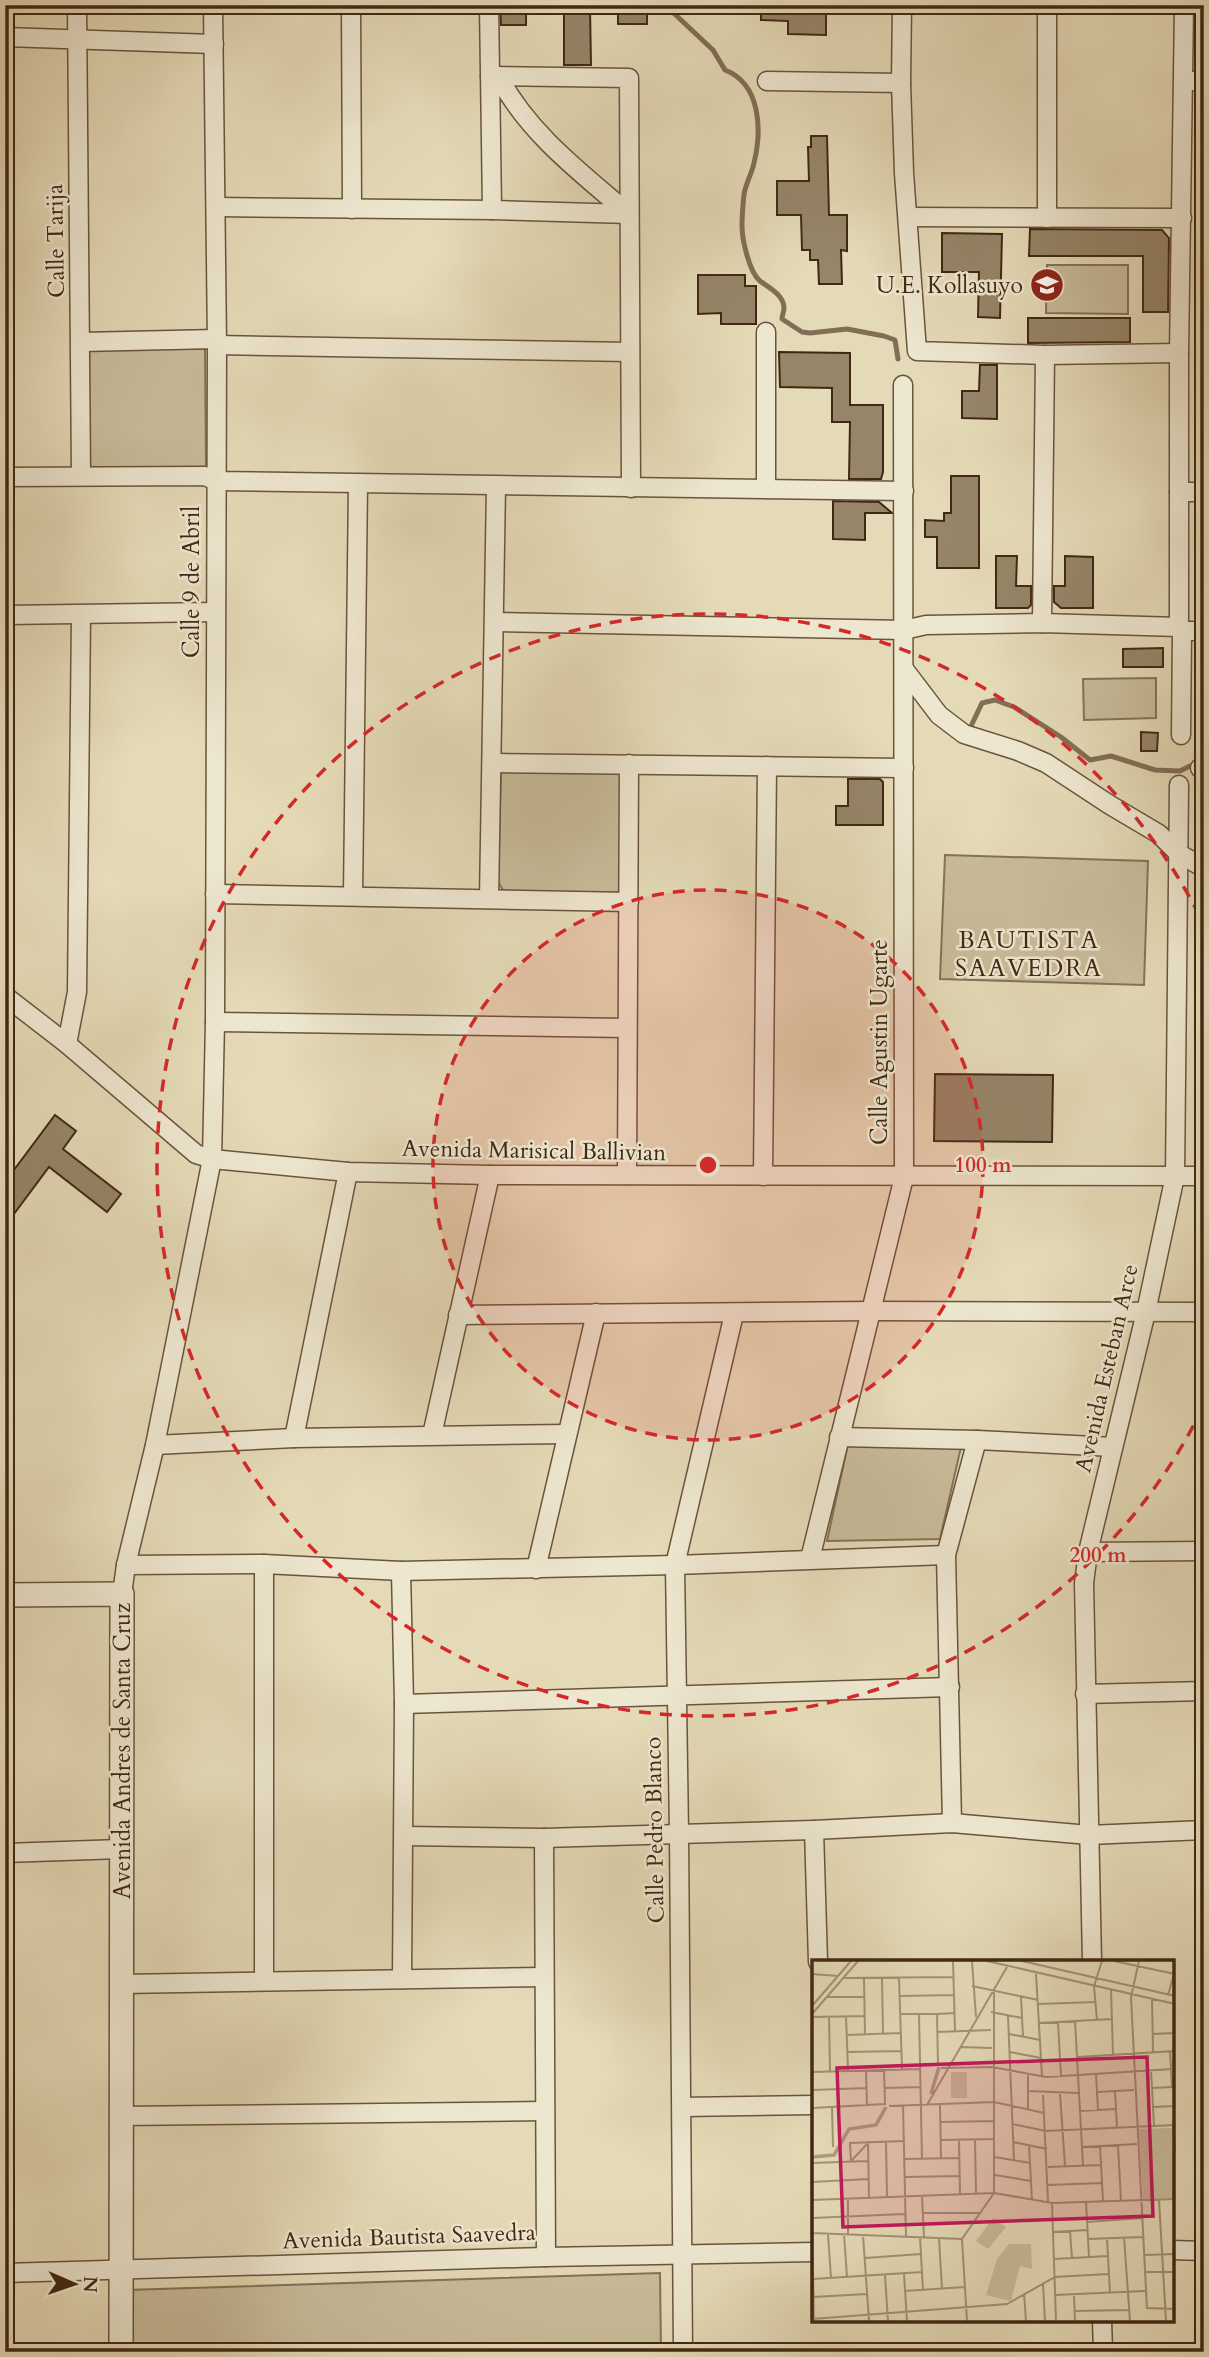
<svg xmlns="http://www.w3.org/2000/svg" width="1209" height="2357" font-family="Cardo,serif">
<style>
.green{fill:#c9bc9b;stroke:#857258;stroke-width:2}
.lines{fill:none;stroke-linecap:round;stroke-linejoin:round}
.stream{stroke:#826e55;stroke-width:5}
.building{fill:#968569;stroke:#412814;stroke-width:2}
.minor-casing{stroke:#6a543d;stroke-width:21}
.tertiary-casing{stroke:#6a543d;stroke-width:26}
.minor{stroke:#eee7d0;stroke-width:18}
.tertiary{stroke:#eee7d0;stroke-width:23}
.ring{fill:none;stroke:#d62828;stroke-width:3.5;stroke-dasharray:12 9}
.labels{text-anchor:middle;stroke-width:5;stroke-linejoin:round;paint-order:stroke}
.street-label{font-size:23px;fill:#412814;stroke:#eee7d0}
.poi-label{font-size:23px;fill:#412814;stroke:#eee7d0;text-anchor:end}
.neighbourhood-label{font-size:24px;letter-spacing:2px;fill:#412814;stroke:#eee7d0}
.inset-river{fill:none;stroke:#ad9d80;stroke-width:3.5}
.inset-road{fill:none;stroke:#a39376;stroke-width:2}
.view{fill:#c2185b;fill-opacity:0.15;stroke:#c2185b;stroke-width:3.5}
.inset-edge{fill:none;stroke:#412814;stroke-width:3.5}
.centre{fill:#d62828;stroke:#eee7d0;stroke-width:3.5}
.ring-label{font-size:21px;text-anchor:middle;font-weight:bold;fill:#d62828;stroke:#eee7d0;stroke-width:5;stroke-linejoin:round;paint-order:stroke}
</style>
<rect width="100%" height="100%" fill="#e5dab7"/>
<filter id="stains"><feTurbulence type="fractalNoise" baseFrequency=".00286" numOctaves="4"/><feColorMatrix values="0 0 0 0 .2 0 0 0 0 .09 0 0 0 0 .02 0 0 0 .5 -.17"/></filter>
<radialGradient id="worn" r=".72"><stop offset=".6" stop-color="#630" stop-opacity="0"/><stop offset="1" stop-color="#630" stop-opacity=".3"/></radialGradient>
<g class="green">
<polygon points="1047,265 1128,265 1128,314 1046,313"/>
<polygon points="89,349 205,349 206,469 89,469"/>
<polygon points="1156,678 1156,718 1084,720 1083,679"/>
<polygon points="615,770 621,776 622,888 616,894 505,893 498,882 501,771"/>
<polygon points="945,855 1148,861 1144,985 940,979"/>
<polygon points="848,1444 961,1447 940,1539 827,1541"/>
<polygon points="660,2273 661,2352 128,2352 127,2290"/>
</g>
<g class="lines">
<g class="stream">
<path d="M665,5L713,50L725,70C761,84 762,130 754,163C752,173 746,183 744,194C743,204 742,215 742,226C742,239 749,272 760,281C768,287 784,295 784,308C784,312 782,315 782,319L802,332L810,333L847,329L884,336L895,340L898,359"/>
<polyline points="972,724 982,703 995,700 1014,707 1061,737 1090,760 1111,756 1155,770 1180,771 1190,766"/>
</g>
</g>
<g class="building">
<polygon points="500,5 526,5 526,25 501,25"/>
<polygon points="761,5 788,5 788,10 826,11 826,35 788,34 788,21 761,20"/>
<polygon points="564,8 590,8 591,65 564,65"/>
<polygon points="618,8 647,9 647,24 618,24"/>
<polygon points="811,136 827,136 829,215 847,215 847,251 841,250 842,284 819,284 818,260 810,260 810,250 802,250 801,215 777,215 777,181 809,181 808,147 811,147"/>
<polygon points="1030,229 1162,230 1169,238 1168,312 1143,312 1143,256 1029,256"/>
<polygon points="942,233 1002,234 1000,318 978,317 979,272 942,272"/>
<polygon points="698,275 745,275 745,286 756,286 756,324 721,324 721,313 698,314"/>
<polygon points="1028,318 1130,318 1130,342 1028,343"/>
<polygon points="779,352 850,353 850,405 883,405 883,472 881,479 849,479 850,422 832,422 832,388 780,387"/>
<polygon points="980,365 997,365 997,419 962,418 962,391 979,391"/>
<polygon points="951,476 979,476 979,568 937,568 937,537 925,537 925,520 944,521 944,513 951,513"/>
<polygon points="833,501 879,502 892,513 865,513 865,540 833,539"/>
<polygon points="996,556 1017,556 1016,586 1031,586 1031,605 1028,608 996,608"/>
<polygon points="1065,556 1093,557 1093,608 1061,608 1054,602 1054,586 1065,586"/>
<polygon points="1163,648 1163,667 1123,667 1123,649"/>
<polygon points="1141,732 1158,733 1157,751 1141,751"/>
<polygon points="848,779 880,779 883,782 883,825 836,825 836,806 848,806"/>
<polygon points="935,1074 1053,1075 1052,1142 934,1141"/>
<polygon points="55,1115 76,1131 63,1149 121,1194 107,1212 49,1167 5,1226 5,1182"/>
</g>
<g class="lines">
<g class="minor-casing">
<g id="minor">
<polyline points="77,5 81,475"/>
<polyline points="351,5 352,209"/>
<polyline points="489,5 492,210"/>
<polyline points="902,5 901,83 904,173 917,351 1045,355 1179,353"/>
<polyline points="5,37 214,44"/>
<polyline points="490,76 629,78 631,488"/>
<path d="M498,76C529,134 580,172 629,214"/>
<polyline points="767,81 901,83"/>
<polyline points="1184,81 1204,81"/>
<polyline points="216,207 492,210 629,214"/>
<polyline points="909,217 1182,218"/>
<polyline points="1047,218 1047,5"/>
<polyline points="81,342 216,339"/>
<polyline points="217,345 630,352"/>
<polyline points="5,477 205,476 216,481 904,491"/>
<polyline points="766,488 766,332"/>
<polyline points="1179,492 1204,492"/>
<polyline points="5,615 215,612"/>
<polyline points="495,622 904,630 926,625 1042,623 1179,627 1182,631 1204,631"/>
<polyline points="1042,623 1045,355"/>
<polyline points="1179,627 1179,353 1184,5"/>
<polyline points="904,669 939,715 964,734 1018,751 1046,763 1110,805 1159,834 1178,853 1204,868"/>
<polyline points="1181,735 1182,631"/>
<polyline points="492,763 904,768"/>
<polyline points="1200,768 1204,768"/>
<polyline points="215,894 629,902"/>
<polyline points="353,896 358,484"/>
<polyline points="489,899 496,486"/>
<polyline points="5,996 67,1044 196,1154 212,1159 348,1172 490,1175 1204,1176"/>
<polyline points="215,1022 627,1028"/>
<polyline points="67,1044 77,992 81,615"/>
<polyline points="627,1175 629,764"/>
<polyline points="763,1176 767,766"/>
<polyline points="458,1315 871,1311 1204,1312"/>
<polyline points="432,1435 490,1175"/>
<polyline points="839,1437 977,1440 1113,1447"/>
<polyline points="294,1438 348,1172"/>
<polyline points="155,1445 294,1438 567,1434"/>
<polyline points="1088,1552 1204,1551"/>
<polyline points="810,1559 904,1177 903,385"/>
<polyline points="264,1564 264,1981"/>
<polyline points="126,1565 264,1564 401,1571 675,1565 946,1555"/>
<polyline points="536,1569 596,1313"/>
<polyline points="401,1571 404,1704 402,1979"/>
<polyline points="122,1594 126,1565 155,1445 212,1159 215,1022 217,345 213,5"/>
<polyline points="1085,1694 1204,1691"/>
<polyline points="404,1704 950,1687"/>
<polyline points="952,1823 946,1555 977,1440"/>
<polyline points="814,1830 818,1962"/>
<polyline points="404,1836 544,1838 814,1830 952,1823 1089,1835 1204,1830"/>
<polyline points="544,1838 546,2257"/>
<polyline points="5,1853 121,1849"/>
<polyline points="1092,1962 1084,1583 1088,1552 1146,1312 1175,1176 1179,785"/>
<polyline points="122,1984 544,1977"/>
<polyline points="682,2107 814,2105"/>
<polyline points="121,2116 544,2111"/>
<polyline points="1172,2250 1204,2251"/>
<polyline points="5,2273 546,2257 814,2252"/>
<polyline points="1102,2320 1103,2352"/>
<polyline points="683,2352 679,1833 675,1565 734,1314"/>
</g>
</g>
<g class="tertiary-casing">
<polyline id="tertiary" points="5,1595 122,1594 121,2352"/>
</g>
<use href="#minor" class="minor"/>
<use href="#tertiary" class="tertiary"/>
</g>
<circle cx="708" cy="1165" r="275" fill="#d62828" fill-opacity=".12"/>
<g class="ring">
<circle cx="708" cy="1165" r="275"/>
<path d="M1203 1407A551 551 0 1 1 1203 923"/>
</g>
<defs>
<g id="school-disc" transform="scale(1.75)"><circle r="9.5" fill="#8f2418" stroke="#eee7d0"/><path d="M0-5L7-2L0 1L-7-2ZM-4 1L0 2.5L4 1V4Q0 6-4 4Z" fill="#fff"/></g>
</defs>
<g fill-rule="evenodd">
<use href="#school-disc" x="1047" y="285"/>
</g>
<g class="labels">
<g class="street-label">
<text transform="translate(55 241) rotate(-91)" y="8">Calle Tarija</text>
<text transform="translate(191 582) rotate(-90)" y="8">Calle 9 de Abril</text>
<text transform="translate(879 1042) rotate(-90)" y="8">Calle Agustin Ugarte</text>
<text transform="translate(534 1150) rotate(1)" y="8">Avenida Marisical Ballivian</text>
<text transform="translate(1106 1368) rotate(-77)" y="8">Avenida Esteban Arce</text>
<text transform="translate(122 1751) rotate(-90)" y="8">Avenida Andres de Santa Cruz</text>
<text transform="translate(654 1830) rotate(-91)" y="8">Calle Pedro Blanco</text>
<text transform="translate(409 2236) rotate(-2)" y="8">Avenida Bautista Saavedra</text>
</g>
<g class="poi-label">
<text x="1023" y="293">U.E. Kollasuyo</text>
</g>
<g class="neighbourhood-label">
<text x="1029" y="948">BAUTISTA<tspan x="1029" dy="28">SAAVEDRA</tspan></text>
</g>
</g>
<g transform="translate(812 1960)">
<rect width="362" height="362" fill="#e5dab7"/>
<path d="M139,112H155V138H139ZM360,168L362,238L331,239L327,169ZM181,258L194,267L176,289L164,281ZM197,284H219L220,309L208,306L199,341L174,335L185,299Z" fill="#c9bc9b"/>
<path class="inset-river" d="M119,134L127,107M0,197L22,195L37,169L64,165L74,147"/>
<path class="inset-road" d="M141,1L143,71M160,1L164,57M175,1L363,44M210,1L363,36M302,1L363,14M327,1L319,37L335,349M0,14L26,16M224,14L230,116M31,18L142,17M87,18L90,109M52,19L53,74M70,19L71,73M160,26L226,40M299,30L301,95M356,35L362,14M88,36L142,35M15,37H52M209,37L211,77M340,39L341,92M226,44L284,42M0,46L39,1M179,52L210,58M0,54L46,1M89,54H125M107,54L110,199M34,56L36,110M196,56L202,200M0,57L53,56M17,57L18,111M285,60L282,26L290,1M263,61L271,205M246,62L249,116M227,63L300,59M125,72L179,70M197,74L228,80M340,74L363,73M35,75L89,73M148,87L180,88M358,91L360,127M35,92L90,91M198,92L229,98M266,97L363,91M126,105L125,54L143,53M129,108L180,107L234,117L360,109M54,110L55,146M339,110L342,165M0,112L108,109M284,114L286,150M73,128L108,127M340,128L361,127M0,130L55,128M216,131L266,133M303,131L305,167M285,132L322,130M248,134L253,206M231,135L236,242M128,144L129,198M91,145L94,277M115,145L195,7M77,146L182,142L232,153M342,147L363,146M0,148L73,144L72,110M20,148L21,187M216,150V114M268,151L304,149M128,162L182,161M200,164L234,171L363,165M361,165L363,189M163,179L164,234M129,180L183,179M147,180L148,234M74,182L75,236M201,182L235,189M56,183L57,237M217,185L220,240M306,185L309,241M288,186L291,241M270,187L325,184M183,197L218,203M93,199L147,198M40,200L56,183M39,202L38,183L92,181M0,203L56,201M236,207L289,205M183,215L219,221M93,217L147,216M0,222L57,219M235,225L290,223M110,235L112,277M36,238V274M0,240L182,233L240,243L363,239M347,240L354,361M274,242L277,297M240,243L244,361M111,253H168M0,258L93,254M0,260L2,361M275,262L330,258M258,271L260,298M241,272L275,270M0,273L150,279M16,274L19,318M32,274L35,317M51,275L57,361M108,277L111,330M312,277L318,361M127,278L130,329M295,278L298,333M276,279L331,277M332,295L363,294M53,298L109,294M242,299L296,296M332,312H363M92,314L95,361M73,315L76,361M1,319L110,312M231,324L233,361M92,331L153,327M212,334L214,361M262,334L263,361M243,335L333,331M1,337L55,334M335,348L363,349M263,351L317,350M0,359L195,344L243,317L296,314M155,361L150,279L182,233V30"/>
<path class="view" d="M335,97L341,256L31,267L25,108Z"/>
<rect width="362" height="362" class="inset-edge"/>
</g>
<circle cx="708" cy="1165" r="10" class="centre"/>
<g class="ring-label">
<text x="983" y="1172">100 m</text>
<text x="1098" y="1562">200 m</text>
</g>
<rect width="1209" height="2357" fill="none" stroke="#e5dab7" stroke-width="28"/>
<rect x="7" y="7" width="1195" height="2343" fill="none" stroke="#412814" stroke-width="3.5"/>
<rect x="14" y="14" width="1181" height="2329" fill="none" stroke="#412814" stroke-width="2"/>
<g transform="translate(74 2284) rotate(92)" stroke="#eee7d0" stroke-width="5" paint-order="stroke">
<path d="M0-5L12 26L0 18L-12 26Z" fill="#412814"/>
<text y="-10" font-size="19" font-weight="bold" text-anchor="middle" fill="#412814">N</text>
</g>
<rect width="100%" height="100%" filter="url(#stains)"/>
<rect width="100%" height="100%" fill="url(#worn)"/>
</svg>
